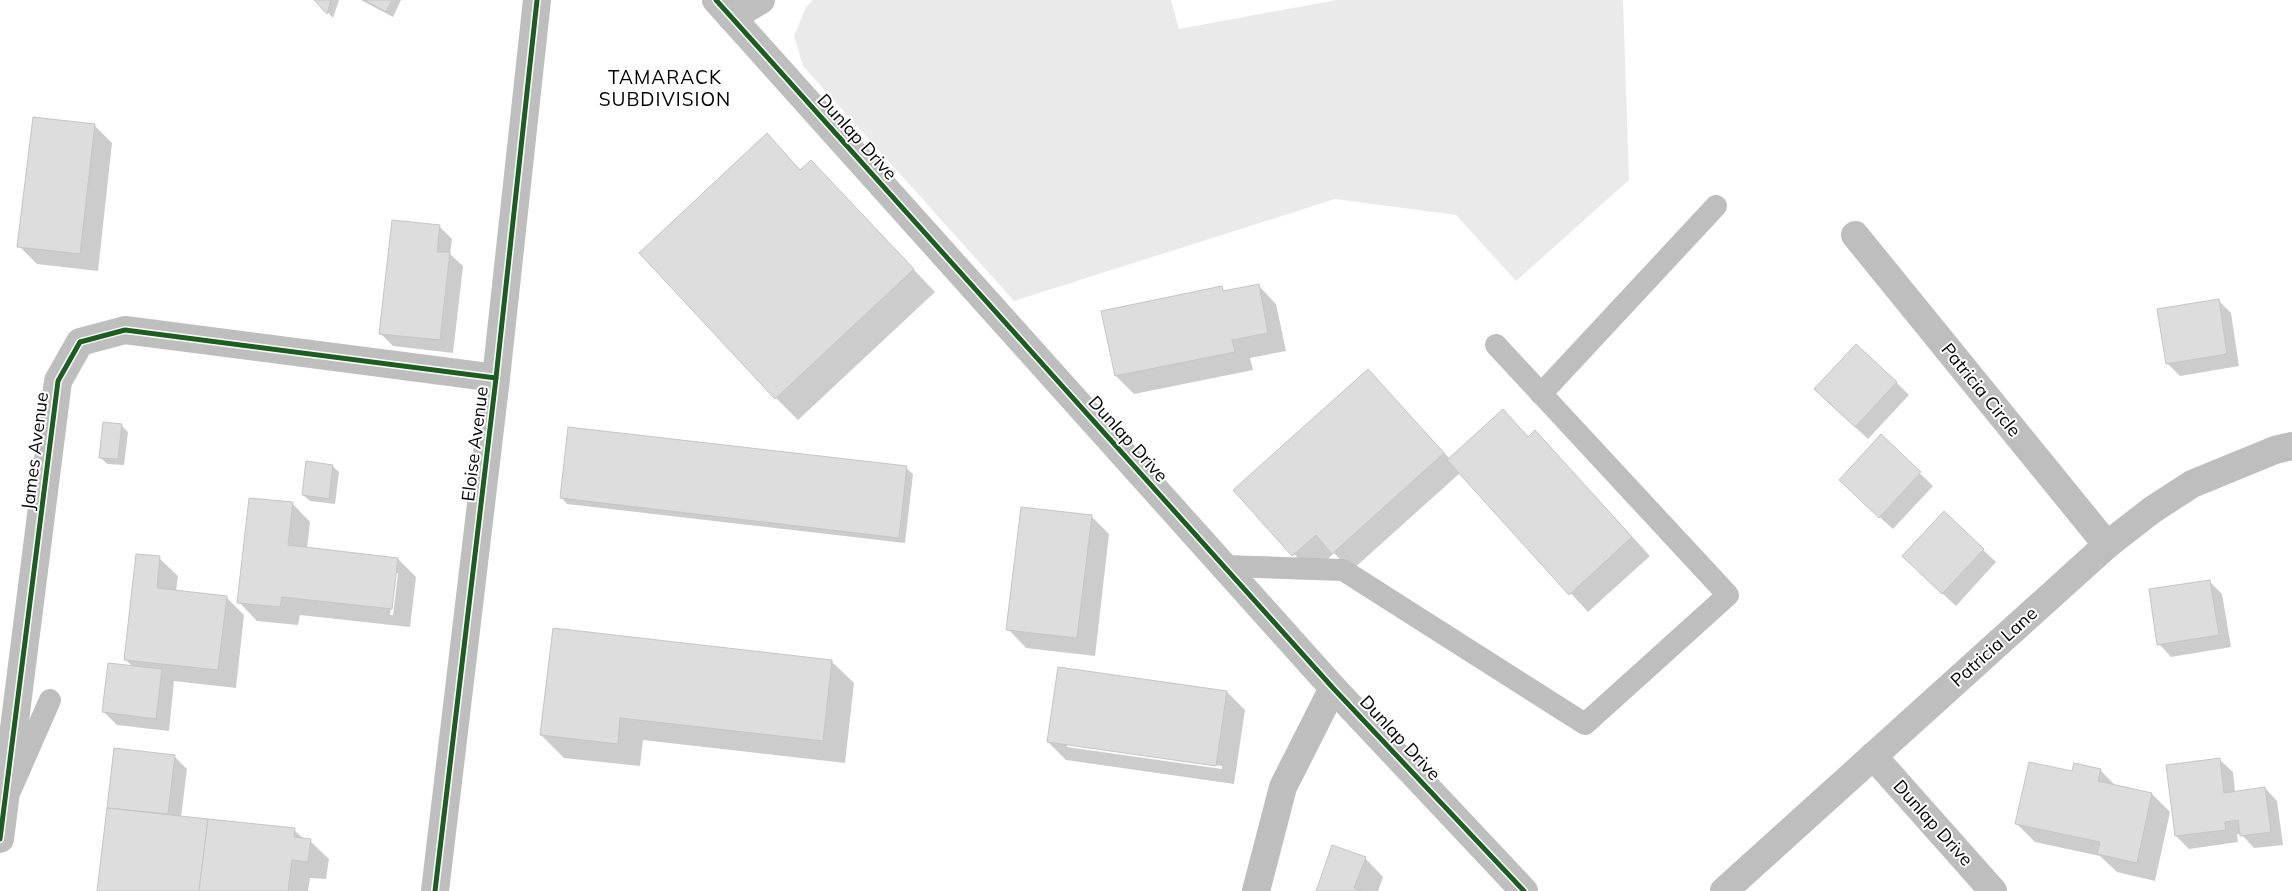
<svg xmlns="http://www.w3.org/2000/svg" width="2292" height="891" font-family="Mulish,sans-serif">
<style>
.green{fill:#eaeaea}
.shadow{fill:#0003;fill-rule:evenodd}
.building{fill:#ddd;stroke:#c5c5c5}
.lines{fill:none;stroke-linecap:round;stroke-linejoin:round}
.lane{stroke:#bebebe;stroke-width:22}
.street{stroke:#bebebe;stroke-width:28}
.cycleway-casing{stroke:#fff;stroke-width:8}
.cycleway{stroke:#1b5e20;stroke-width:5}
.labels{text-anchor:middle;stroke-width:4;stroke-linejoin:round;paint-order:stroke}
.street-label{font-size:18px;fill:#000;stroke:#fff}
.neighbourhood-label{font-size:19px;letter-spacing:1px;fill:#000;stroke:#fff}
</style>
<rect width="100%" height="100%" fill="#fff"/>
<polygon class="green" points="813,0 1171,0 1179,29 1336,0 1623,0 1629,180 1516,281 1456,215 1335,199 1014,301 803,66 794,36 806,7"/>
<g class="shadow">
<polygon points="316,0 339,0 333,18"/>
<polygon points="361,0 401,0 393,17"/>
<polygon points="94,125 112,143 98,271 37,264 19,246"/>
<polygon points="767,135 801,171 811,161 935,292 798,420 776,398"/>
<polygon points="439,226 452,239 450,254 463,266 453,353 393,346 380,333"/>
<polygon points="1258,285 1276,304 1286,351 1250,358 1253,370 1134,394 1116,376 1221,288 1226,292"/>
<polygon points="2218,300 2231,313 2239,366 2180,376 2167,363"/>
<polygon points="1368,371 1450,459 1521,429 1529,437 1535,431 1650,556 1588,612 1460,473 1351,571 1334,553 1312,573 1235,491"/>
<polygon points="1896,382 1909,395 1868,439 1828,402"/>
<polygon points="104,423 122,426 128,432 124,465 107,464 100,457"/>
<polygon points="1881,436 1933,486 1893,529 1853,493"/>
<polygon points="332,466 339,472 335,504 310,501 303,495"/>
<polygon points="906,468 913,474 905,543 567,504 561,497"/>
<path d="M292,503L310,522L307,549L398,559L416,577L410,627L300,615L298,625L257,621L239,602ZM395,573H398L393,615H390Z"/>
<polygon points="1944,513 1996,562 1956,606 1916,569"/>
<polygon points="1091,516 1109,534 1095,656 1026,648 1008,629"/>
<polygon points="159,558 178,576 176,591 226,597 244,615 236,688 174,681 169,731 117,725 104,712 132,666 125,659"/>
<polygon points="2209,581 2222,594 2231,647 2171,657 2159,644"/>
<polygon points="831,661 854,683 845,763 643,740 640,766 564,758 541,735"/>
<path d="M1227,692L1245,710L1234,784L1066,760L1048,742ZM1067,744L1222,766V769L1067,747Z"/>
<polygon points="115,750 174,756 187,769 181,817 294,830 305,840 310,841 329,859 326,879 310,878 308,891 99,891"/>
<polygon points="2220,760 2233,772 2235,792 2265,788 2277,801 2283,845 2254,848 2241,834 2237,834 2238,842 2189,849 2176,836"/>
<polygon points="2100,770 2117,787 2152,794 2170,812 2155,881 2117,872 2100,856 2035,842 2016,823 2073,772"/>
<polygon points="1365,858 1383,877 1378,891 1318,891"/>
</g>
<g class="building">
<polygon points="314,0 331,0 327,14"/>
<polygon points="364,0 392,0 386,12"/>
<polygon points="33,117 95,124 80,254 17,247"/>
<polygon points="767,133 800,170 811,160 914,269 775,399 639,253"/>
<polygon points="392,220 440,225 437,252 450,252 440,340 379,334"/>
<polygon points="1259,284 1268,333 1232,340 1235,352 1115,376 1101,311 1222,286 1223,291"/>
<polygon points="2219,299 2227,354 2166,364 2157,309"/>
<polygon points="1856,344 1897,382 1855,427 1814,389"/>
<polygon points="1368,369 1444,453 1332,554 1316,535 1292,556 1233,490"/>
<polygon points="1503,409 1528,437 1535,430 1632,537 1569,595 1447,460"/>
<polygon points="103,422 122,424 118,459 99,458"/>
<polygon points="568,427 907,466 899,538 560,498"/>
<polygon points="1881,434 1921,472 1879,518 1839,480"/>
<polygon points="306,461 333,465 329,499 302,495"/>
<polygon points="249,498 293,502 288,545 398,558 392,609 282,597 280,607 237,603"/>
<polygon points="1021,507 1092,515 1077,638 1006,630"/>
<polygon points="1944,511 1984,549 1942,594 1902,556"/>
<polygon points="136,554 160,556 157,588 227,596 218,670 124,660"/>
<polygon points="2210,580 2219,635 2157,645 2149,589"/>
<polygon points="553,628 832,660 823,741 620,718 618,744 540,735"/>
<polygon points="108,663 162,669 156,719 102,712"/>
<polygon points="1058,667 1227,691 1216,766 1047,742"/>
<polygon points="114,748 175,755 168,814 107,808"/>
<polygon points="2220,758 2224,793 2265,787 2271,832 2240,836 2238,820 2225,822 2226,830 2175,836 2166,765"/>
<polygon points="2029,762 2072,771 2074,763 2101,769 2098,781 2152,793 2137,863 2097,854 2100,842 2015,824"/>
<polygon points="107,808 208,819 199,891 97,891"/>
<polygon points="208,819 295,828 294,837 311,839 308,862 292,860 288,891 199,891"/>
<polygon points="1332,845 1366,857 1354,888 1362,891 1316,891"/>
</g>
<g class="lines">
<g class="lane">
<polyline points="1541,394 1716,206"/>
<polyline points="1224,566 1343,570 1585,724 1728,595 1496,345"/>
<polyline points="11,789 50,700"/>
</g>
<g class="street">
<polyline points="716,0 1333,688 1524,891"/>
<polyline points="732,18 761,0"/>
<polyline points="1855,235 2107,545"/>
<polyline points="1873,756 1993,891"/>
<polyline points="0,839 58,381 80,342 125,330 496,378"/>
<polyline points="435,891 496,378 537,0"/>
<polyline points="1256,891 1283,787 1333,688"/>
<polyline points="1724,891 2107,545 2152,510 2192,484 2275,450 2292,446"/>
</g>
<g class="cycleway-casing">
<g id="cycleway">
<polyline points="716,0 1333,688 1524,891"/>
<polyline points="0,839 58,381 80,342 125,330 496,378"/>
<polyline points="435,891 496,378 537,0"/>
</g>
</g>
<use href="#cycleway" class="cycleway"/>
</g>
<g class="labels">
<g class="street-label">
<text transform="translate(857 137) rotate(48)" y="6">Dunlap Drive</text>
<text transform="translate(1981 390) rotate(51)" y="6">Patricia Circle</text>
<text transform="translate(1128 439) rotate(48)" y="6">Dunlap Drive</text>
<text transform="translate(475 444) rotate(-83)" y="6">Eloise Avenue</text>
<text transform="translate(35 451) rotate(-83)" y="6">James Avenue</text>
<text transform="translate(1994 647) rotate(-42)" y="6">Patricia Lane</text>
<text transform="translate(1400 738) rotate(47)" y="6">Dunlap Drive</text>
<text transform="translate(1933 823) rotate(48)" y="6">Dunlap Drive</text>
</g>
<g class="neighbourhood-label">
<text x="665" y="84">TAMARACK<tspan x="665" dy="22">SUBDIVISION</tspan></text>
</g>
</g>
</svg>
